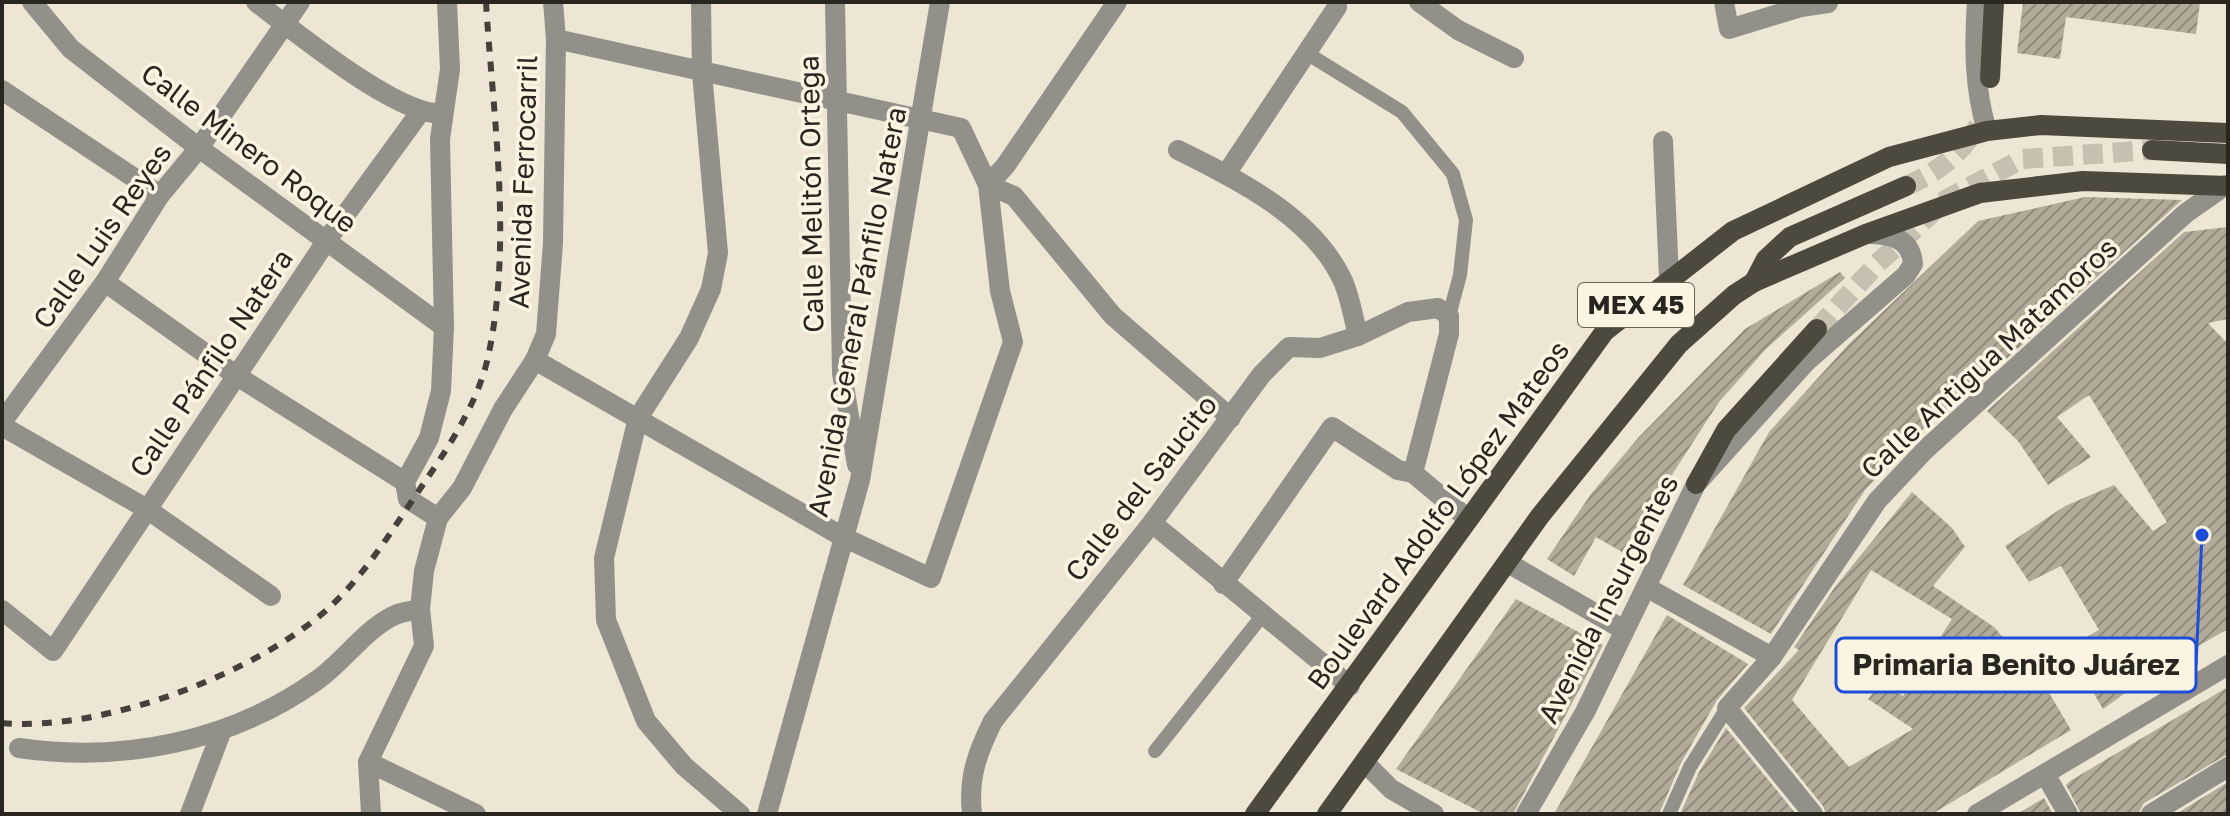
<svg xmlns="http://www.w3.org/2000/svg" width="2230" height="816" font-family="'Golos Text',sans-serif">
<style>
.building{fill:url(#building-hatch);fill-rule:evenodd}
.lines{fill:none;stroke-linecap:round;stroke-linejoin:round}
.primary-tunnel{stroke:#c6c0b1;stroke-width:20;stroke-dasharray:20 10;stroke-linecap:butt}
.service{stroke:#929088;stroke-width:14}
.minor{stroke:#929088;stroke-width:20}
.primary{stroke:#4e493d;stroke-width:20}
.rail{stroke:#45413a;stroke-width:6;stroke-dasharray:10 10;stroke-linecap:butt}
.labels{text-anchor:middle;stroke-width:7;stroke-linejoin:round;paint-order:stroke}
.shield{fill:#fbf4e2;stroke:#68645a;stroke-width:2}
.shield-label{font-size:26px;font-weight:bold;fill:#292620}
.street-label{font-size:28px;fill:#292620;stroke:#fbf4e2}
.leader{fill:none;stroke:#1d4ed8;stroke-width:3}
.callout-dot{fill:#1d4ed8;stroke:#fbf4e2;stroke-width:3}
.callout{fill:#fbf4e2;stroke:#1d4ed8;stroke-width:3}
.callout-label{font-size:30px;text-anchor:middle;font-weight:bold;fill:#292620}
</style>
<defs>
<pattern id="building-hatch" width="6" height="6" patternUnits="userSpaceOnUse" patternTransform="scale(2)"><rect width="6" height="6" fill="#b2ab9a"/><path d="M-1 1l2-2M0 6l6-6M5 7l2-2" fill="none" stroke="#918b7d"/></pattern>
</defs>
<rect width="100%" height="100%" fill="#ede6d5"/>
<g class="building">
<polygon points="2023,2 2200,2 2196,34 2066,17 2060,59 2017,53"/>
<polygon points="2085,197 2182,200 1972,390 1925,427 1865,490 1771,634 1683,585 1769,432 1848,345 1978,221"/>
<polygon points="2228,227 2228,319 2208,323 2228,344 2228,629 2163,666 2103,709 2067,648 2099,630 2061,566 2029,582 2005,546 2065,506 2114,485 2153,531 2167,522 2089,395 2057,417 2091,457 2048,485 2018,441 1987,411 2184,232"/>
<polygon points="1840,272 1845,278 1766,349 1719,402 1622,552 1596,537 1574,576 1547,559 1591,494 1638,438 1745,329"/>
<path d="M1912,492L1952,528L1965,547L1933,586L1994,627L2045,686L2071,730L1932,814H1826L1823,806L1744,708L1799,650L1794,647L1835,587ZM1871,570L1952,619L1903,696L1882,683L1868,699L1913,729L1849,767L1792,700Z"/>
<polygon points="1516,599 1603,645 1513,814 1484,814 1396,769"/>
<polygon points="1667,615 1748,664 1717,700 1681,763 1659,814 1554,814"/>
<polygon points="2228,687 2228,754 2144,803 2138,814 2081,814 2066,785 2070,781"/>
<polygon points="1726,728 1796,814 1680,814 1699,772"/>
<polygon points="2228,782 2228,814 2176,814"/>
<polygon points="2044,798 2053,814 2017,814"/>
</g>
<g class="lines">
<g class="primary-tunnel">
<path d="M1906,186C1940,171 1958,156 1978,126"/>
<polyline points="1817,329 1878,263 1947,199 2022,159 2152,150"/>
</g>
<g class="service">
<polyline points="1308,54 1402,112 1453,174 1466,220 1460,275 1449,316"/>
<polyline points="1155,751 1262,616"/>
<polyline points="1669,814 1690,767 1727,708"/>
</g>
<g class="minor">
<polyline points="32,2 71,49 199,148 444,327"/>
<path d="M256,2C295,32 389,108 434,113"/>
<polyline points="701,2 702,73 718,253 711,289 689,338 638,418 604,558 606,620 646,721 684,766 740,814"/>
<polyline points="835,2 842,373 857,465"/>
<polyline points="1419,2 1458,30 1514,58"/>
<polyline points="1724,2 1729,29 1801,7 1828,3"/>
<path d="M1977,2C1974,47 1974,87 1987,131"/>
<polyline points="556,39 961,128 988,185 1014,196 1113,316 1231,418"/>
<polyline points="2,90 160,195"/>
<polyline points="1663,141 1669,278"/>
<path d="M1178,150C1237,179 1311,216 1341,277C1350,294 1353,317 1358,336"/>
<polyline points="1226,174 1337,7"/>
<polyline points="105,282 237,376 405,482 408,499 438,518"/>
<polyline points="535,360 843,537 931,578 1013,342 1000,291 988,185 1006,165 1117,2"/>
<polyline points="2,422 105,282 160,195 199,148 300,2"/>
<polyline points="2,426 147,509 271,596"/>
<polyline points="405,482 429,438 441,391 444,327 440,139 450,69 447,2"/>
<polyline points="1152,523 1350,686"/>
<polyline points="1508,563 1624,630"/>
<polyline points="1223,584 1332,427 1398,470 1413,473"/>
<polyline points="1646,587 1772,657"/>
<polyline points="2,610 53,651 327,240 421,111"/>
<path d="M19,748C122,763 230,742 316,681C342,663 363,632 391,617C399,612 411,611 420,609"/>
<polyline points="368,762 476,814"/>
<polyline points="1365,763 1391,789 1434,814"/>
<polyline points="2045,774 2068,814"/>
<polyline points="190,814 222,730"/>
<polyline points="371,814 368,762 424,646 420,609 424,571 438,518 462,488 503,409 535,360 546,334 553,243 556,39 553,2"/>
<polyline points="767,814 860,480 940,2"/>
<path d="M972,814C968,778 977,753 993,721L1152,523L1262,374L1289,347L1320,348L1358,336L1408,312L1438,308L1449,316V334L1413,473L1467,518"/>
<path d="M1526,814L1585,712L1696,484L1806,362L1906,275L1913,264C1911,237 1889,234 1866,234"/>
<polyline points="1813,814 1727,708 1772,657 1877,501 1926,449 2186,213 2226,185"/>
<polyline points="1977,814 2228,665"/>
<polyline points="2151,814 2228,767"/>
</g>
<g class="primary">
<polyline points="1990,78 1994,2"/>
<polyline points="2152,150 2228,154"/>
<polyline points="1754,282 1766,259 1790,237 1906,186"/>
<polyline points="1696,484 1726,430 1817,329"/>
<polyline points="1255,814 1605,331 1733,231 1889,157 1987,131 2041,125 2228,133"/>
<polyline points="1327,814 1540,516 1679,344 1734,295 1754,282 1866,234 1980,193 2083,181 2228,186"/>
</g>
<path class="rail" d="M2,723C102,732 257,674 331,606C368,571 394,527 422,486C448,448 478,403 488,357C513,242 493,118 486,2"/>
</g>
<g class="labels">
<rect class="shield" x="1578" y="283" width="116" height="44" rx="6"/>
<g class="shield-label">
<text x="1636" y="314">MEX 45</text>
</g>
<g class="street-label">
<text transform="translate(249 148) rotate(37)" y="10">Calle Minero Roque</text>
<text transform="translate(523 182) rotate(-88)" y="10">Avenida Ferrocarril</text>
<text transform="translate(811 194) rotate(-91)" y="10">Calle Melitón Ortega</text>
<text transform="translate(102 236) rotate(-55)" y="10">Calle Luis Reyes</text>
<text transform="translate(857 312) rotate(-79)" y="10">Avenida General Pánfilo Natera</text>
<text transform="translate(1989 358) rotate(-43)" y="10">Calle Antigua Matamoros</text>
<text transform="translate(211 363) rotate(-56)" y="10">Calle Pánfilo Natera</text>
<text transform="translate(1141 488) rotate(-52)" y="10">Calle del Saucito</text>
<text transform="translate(1438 515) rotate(-54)" y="10">Boulevard Adolfo López Mateos</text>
<text transform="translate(1608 599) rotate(-63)" y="10">Avenida Insurgentes</text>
</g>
</g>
<path class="leader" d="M2202 535L2196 665"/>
<circle class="callout-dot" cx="2202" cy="535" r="8"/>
<rect class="callout" x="1836" y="638" width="360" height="54" rx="8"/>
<g class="callout-label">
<text x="2016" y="675">Primaria Benito Juárez</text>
</g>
<rect width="2230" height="816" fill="none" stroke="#292620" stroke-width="8"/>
</svg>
